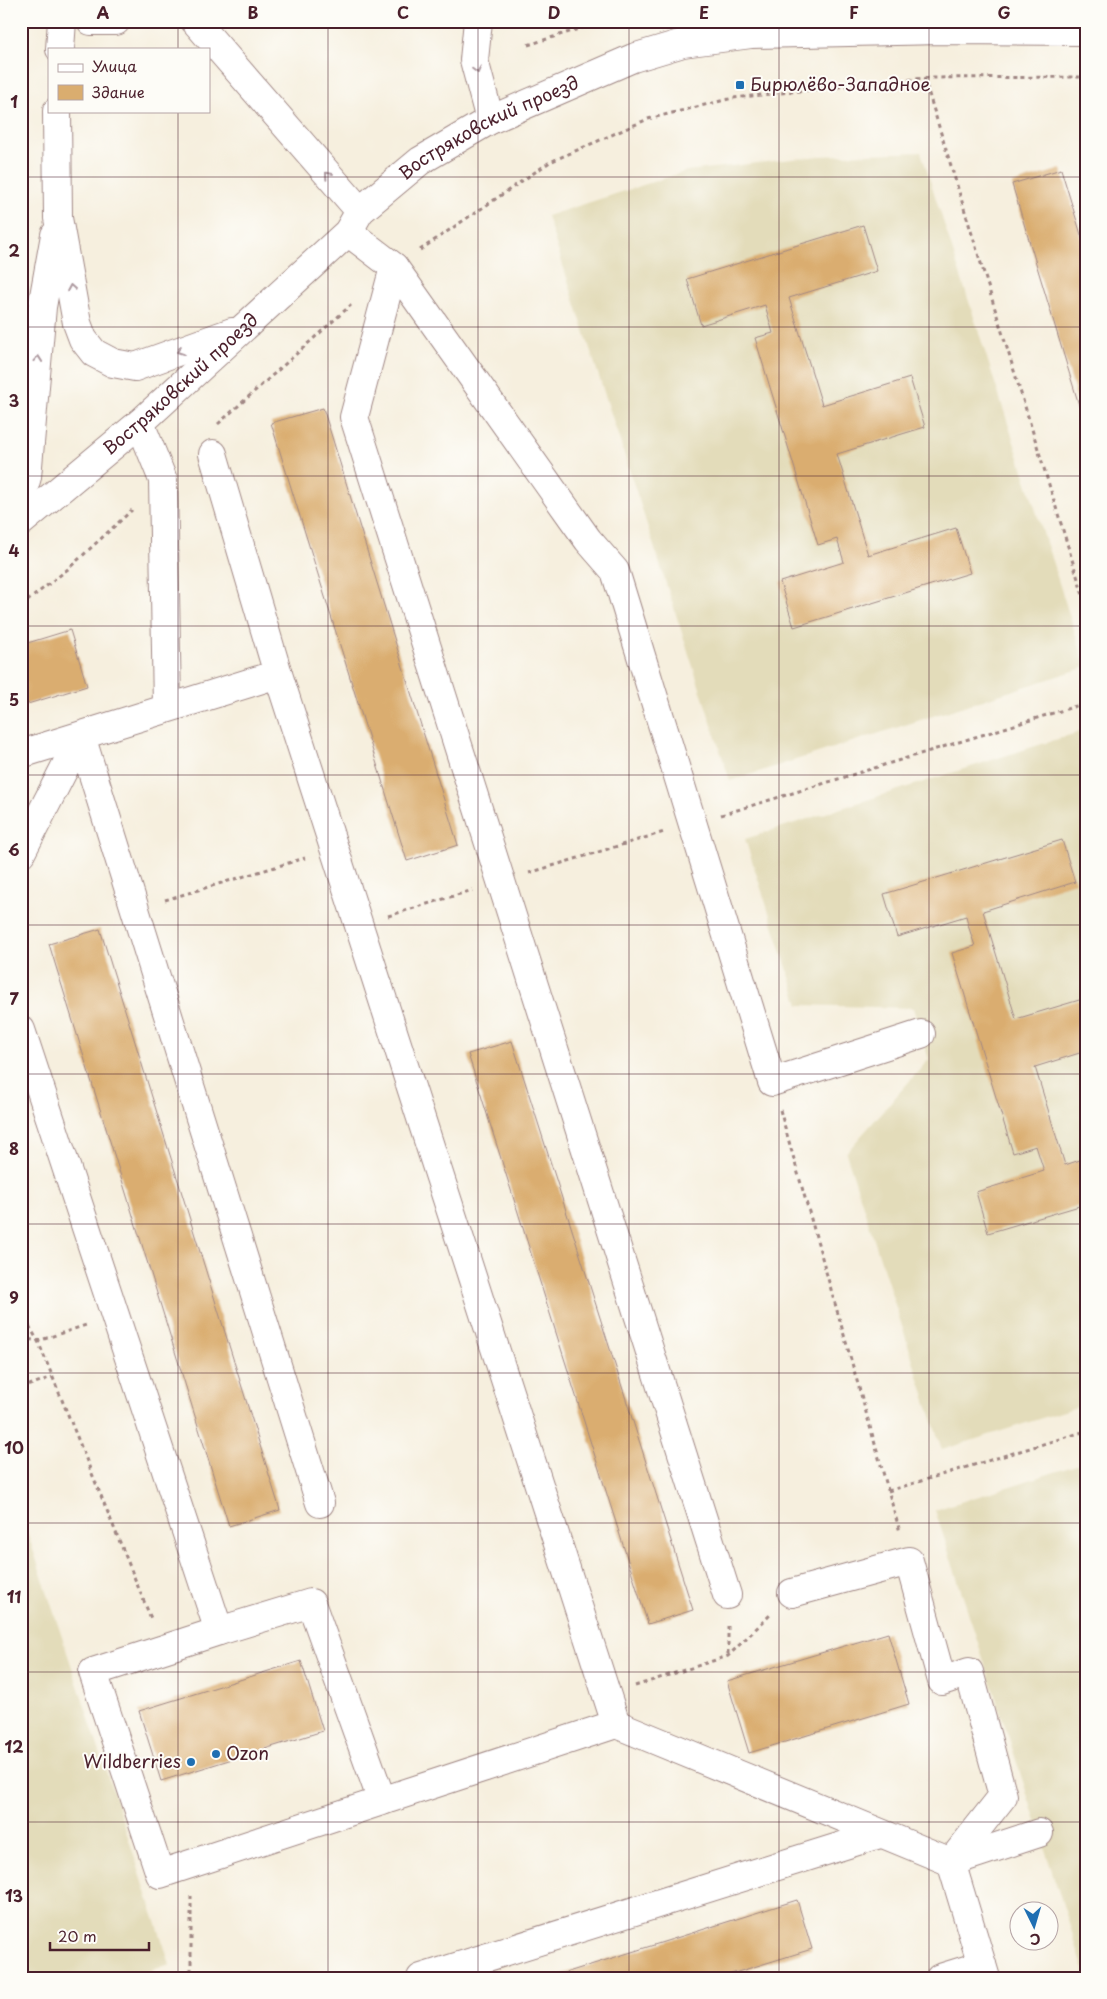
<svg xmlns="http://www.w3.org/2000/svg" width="1107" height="1999" font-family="'Playpen Sans',sans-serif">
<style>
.built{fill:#e3dcba}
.building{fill:#daad6f}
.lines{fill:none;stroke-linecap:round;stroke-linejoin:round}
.minor-casing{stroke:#a08784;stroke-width:30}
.path{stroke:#a08784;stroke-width:3;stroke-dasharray:4 4;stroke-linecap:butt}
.minor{stroke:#fff;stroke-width:28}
.oneway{stroke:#ae9aa0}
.grid{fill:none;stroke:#4a1f2b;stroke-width:1;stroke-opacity:0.55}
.poi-dot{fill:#1f6fb2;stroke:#fdfcf7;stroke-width:2}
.labels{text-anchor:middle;stroke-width:4;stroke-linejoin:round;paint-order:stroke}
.poi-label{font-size:18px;fill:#4a1f2b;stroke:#fdfcf7;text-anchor:start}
.street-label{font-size:18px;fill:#4a1f2b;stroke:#fdfcf7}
.neatline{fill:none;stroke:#4a1f2b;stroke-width:2}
.grid-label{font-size:16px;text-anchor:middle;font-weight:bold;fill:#4a1f2b}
</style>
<rect width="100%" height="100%" fill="#fdfcf7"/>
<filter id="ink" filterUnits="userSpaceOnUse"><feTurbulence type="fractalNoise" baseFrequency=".02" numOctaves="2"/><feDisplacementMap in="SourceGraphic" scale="10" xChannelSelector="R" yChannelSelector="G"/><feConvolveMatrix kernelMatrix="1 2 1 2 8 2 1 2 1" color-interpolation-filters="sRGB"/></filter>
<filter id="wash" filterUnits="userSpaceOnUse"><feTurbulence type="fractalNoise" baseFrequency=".0096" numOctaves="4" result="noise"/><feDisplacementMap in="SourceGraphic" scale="20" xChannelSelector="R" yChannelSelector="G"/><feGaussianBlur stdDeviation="1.12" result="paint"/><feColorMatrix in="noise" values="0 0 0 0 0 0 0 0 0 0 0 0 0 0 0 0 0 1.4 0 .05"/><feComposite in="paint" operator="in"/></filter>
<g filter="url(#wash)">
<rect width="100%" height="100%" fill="#f6efde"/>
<g class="built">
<polygon points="921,152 1086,667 730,781 547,216 687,171 820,156"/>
<polygon points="1086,730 1086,1404 942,1450 846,1153 929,1059 913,1008 799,1005 745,839"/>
<polygon points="1086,1462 1086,1976 935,1510"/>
<polygon points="21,1513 170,1964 129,1978 21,1978"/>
</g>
<g id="blocks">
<g class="building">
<polygon points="1061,169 1086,251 1085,425 1012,184"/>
<polygon points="863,225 877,271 789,298 822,405 910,378 925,427 837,454 868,555 956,528 970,573 794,627 780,582 844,562 837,539 818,545 755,338 773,333 765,305 701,325 687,279"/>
<polygon points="323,408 458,845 407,861 271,423"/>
<polygon points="70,630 87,686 21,706 21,645"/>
<polygon points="1062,840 1075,882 983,911 1016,1019 1086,998 1086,1051 1035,1067 1065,1165 1086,1158 1086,1204 988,1233 976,1192 1044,1171 1036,1146 1013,1153 952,953 975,946 970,931 966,916 897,937 884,894"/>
<polygon points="100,929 280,1510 229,1526 49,944"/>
<polygon points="512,1041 693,1610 648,1624 468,1054"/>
<polygon points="888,1633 909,1704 749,1753 727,1681"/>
<polygon points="301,1661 323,1731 161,1781 139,1711"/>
<polygon points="797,1900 812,1949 718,1978 549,1978"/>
</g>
</g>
</g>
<g filter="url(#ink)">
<use href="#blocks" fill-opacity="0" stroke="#a08784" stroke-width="1"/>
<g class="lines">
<g class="minor-casing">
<g id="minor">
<polyline points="91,21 116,21"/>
<polyline points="195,21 360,211"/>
<polyline points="478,21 474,60 490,120"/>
<polyline points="60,49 62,21"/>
<polyline points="57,111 58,218 77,323 83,339 94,353 113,363 135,367 232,332"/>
<polyline points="348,232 394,267 588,540 615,571 772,1082 921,1034"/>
<polyline points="394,267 354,417 727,1595"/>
<polyline points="140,423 163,480 167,707"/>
<polyline points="21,498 27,477 42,307 55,235"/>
<path id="s1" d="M21,522L140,423L348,232L360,211L420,161L490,120L633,58L683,43L751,34L942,30L1086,31"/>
<polyline points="21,754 278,674 213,454"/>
<polyline points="21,853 81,736 320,1503"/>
<polyline points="21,1030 219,1631 93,1672 160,1874 616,1724 278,674"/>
<polyline points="792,1593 909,1561 942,1681 969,1672 1003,1796 951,1862 986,1978"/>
<polyline points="219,1631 311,1603 382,1801"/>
<polyline points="616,1724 951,1862 1039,1833"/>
<polyline points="421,1978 880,1834"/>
<polyline points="940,1978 982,1965"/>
</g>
</g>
<g class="path">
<polyline points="528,45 604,21"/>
<polyline points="924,78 1086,605"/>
<polyline points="420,250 550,162 648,119 733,98 924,78 1086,77"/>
<polyline points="218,424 351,305"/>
<polyline points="21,606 68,569 132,510"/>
<polyline points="721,815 1086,703"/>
<polyline points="529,873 664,832"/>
<polyline points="165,900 305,858"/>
<polyline points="388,916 473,890"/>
<polyline points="780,1110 900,1532"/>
<polyline points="21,1312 38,1341 86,1325"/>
<polyline points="21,1338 38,1341 152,1621"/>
<polyline points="21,1388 52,1377"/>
<polyline points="888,1491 1086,1431"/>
<polyline points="728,1626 728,1655"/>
<polyline points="635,1686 728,1656 770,1615"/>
<polyline points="191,1896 191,1978"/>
</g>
<use href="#minor" class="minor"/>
</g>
<defs><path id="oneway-chevron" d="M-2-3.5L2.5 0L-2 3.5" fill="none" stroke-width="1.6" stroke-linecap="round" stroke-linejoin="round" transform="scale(1.25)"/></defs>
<g class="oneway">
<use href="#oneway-chevron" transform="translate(477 70) rotate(75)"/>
<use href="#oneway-chevron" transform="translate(328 175) rotate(-131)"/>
<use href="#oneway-chevron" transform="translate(71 288) rotate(-100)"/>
<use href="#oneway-chevron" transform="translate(180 351) rotate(160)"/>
<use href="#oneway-chevron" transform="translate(38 359) rotate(-85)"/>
</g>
</g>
<path class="grid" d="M178,21V49M328,21V1978M478,21V1978M629,21V1978M779,21V1978M929,21V1978M178,111V1978M21,177H1086M21,327H1086M21,476H1086M21,626H1086M21,775H1086M21,925H1086M21,1074H1086M21,1224H1086M21,1373H1086M21,1523H1086M21,1672H1086M21,1822H1086"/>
<g class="poi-dot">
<rect x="735" y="80" width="10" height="10" rx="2.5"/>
<circle cx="216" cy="1754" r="5"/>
<circle cx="191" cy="1762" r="5"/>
</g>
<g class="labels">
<g class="poi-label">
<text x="750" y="91">Бирюлёво-Западное</text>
<text x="226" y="1760">Ozon</text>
<text x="181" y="1768" text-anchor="end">Wildberries</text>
</g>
<g class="street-label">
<text dy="6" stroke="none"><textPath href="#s1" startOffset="616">Востряковский проезд</textPath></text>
<text dy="6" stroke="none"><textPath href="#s1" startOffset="211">Востряковский проезд</textPath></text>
</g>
</g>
<rect width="1107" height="1999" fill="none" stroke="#fdfcf7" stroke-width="55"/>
<rect x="48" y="48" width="162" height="65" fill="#fdfcf7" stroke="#b5a4a5"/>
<rect x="58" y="64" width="25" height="8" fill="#ffffff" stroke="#b5a4a5"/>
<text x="92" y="72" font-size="15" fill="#4a1f2b">Улица</text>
<rect x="58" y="85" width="25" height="15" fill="#daad6f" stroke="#b5a4a5"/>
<text x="92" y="98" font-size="15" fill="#4a1f2b">Здание</text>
<g transform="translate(1034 1926) rotate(175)"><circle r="24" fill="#fdfcf7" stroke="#b5a4a5"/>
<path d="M0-4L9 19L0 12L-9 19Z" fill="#1f6fb2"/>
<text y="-8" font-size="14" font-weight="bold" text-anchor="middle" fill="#4a1f2b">С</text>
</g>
<path d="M50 1942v8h99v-8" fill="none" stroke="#4a1f2b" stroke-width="2.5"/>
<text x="58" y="1942" font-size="15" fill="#4a1f2b" stroke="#fdfcf7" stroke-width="4" paint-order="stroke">20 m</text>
<rect x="28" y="28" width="1052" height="1944" class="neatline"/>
<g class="grid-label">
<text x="103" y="19">A</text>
<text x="253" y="19">B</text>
<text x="403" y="19">C</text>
<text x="554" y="19">D</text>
<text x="704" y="19">E</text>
<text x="854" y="19">F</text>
<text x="1004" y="19">G</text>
<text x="14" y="108">1</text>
<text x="14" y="257">2</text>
<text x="14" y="407">3</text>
<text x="14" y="557">4</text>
<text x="14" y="706">5</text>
<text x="14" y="856">6</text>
<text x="14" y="1005">7</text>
<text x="14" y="1155">8</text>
<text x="14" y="1304">9</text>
<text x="14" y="1454">10</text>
<text x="14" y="1603">11</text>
<text x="14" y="1753">12</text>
<text x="14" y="1902">13</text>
</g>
</svg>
